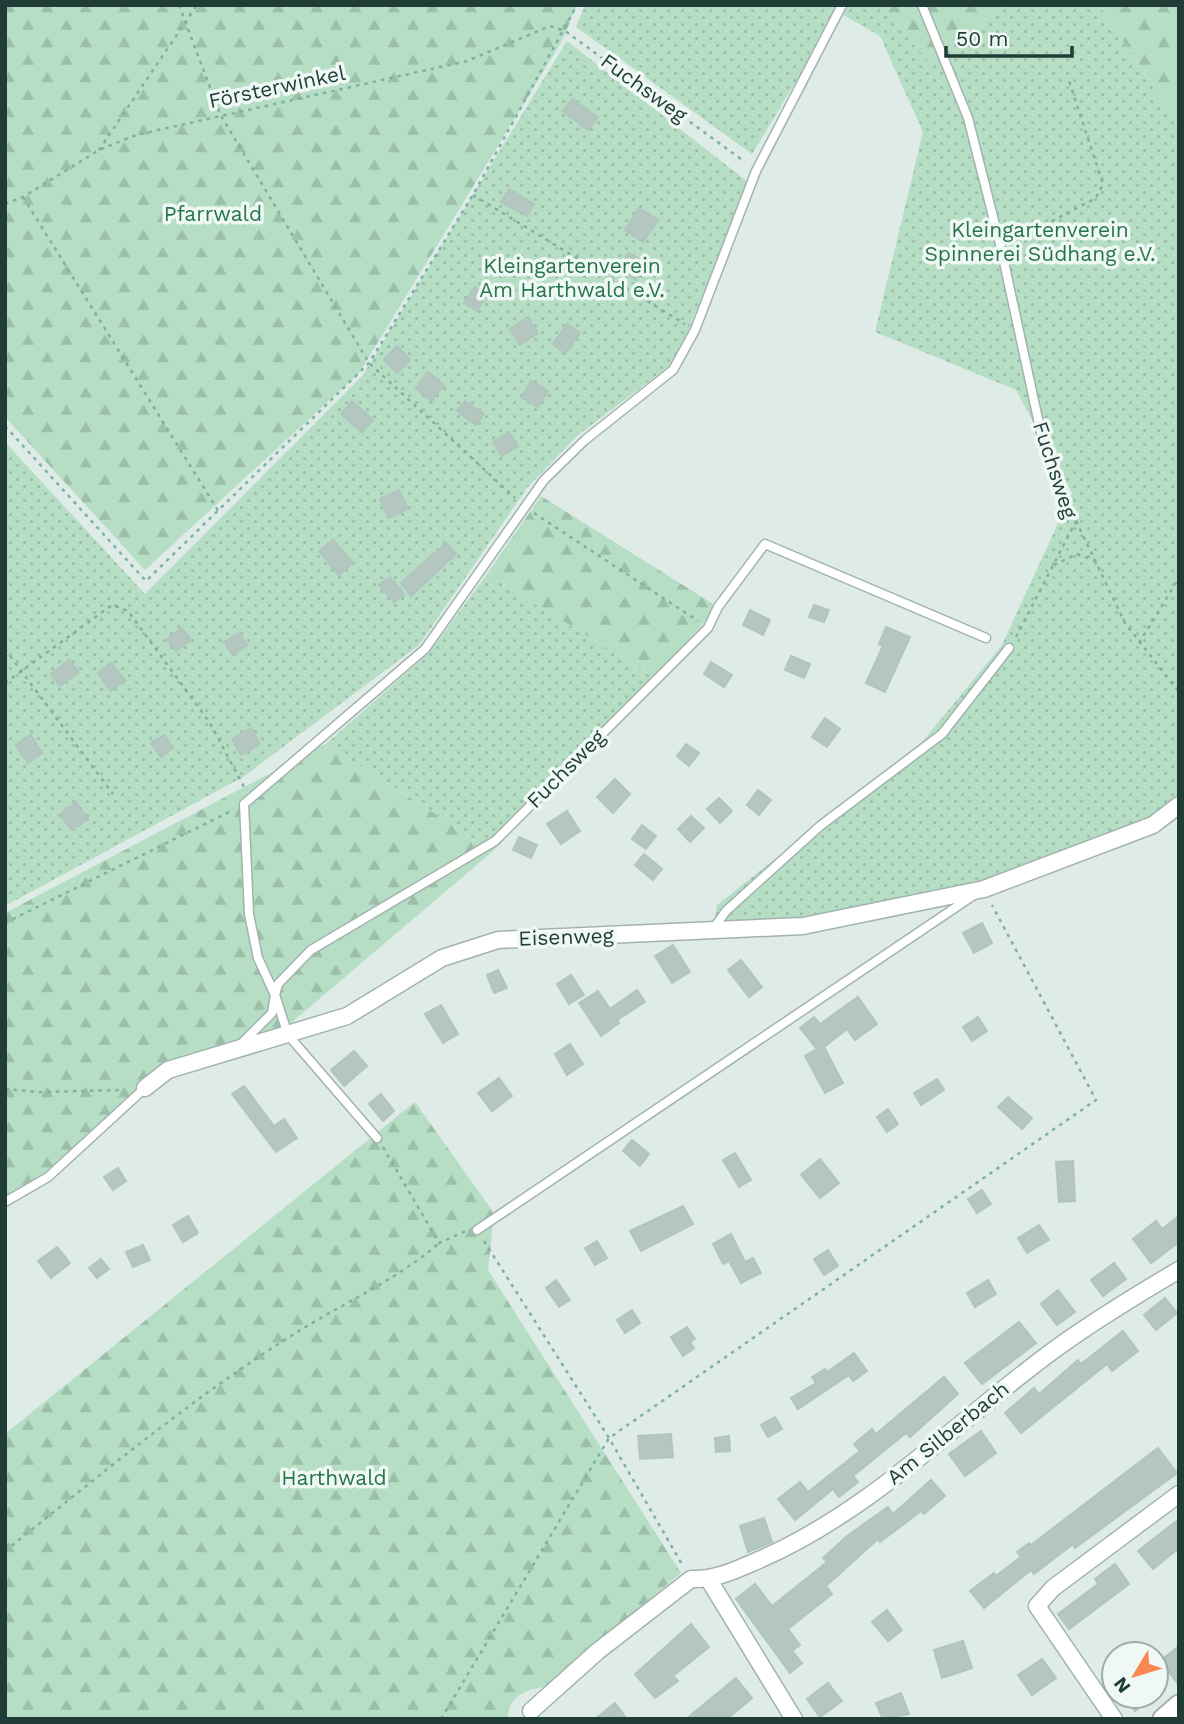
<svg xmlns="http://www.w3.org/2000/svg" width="1184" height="1724" font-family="'Work Sans',sans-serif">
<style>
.grass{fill:url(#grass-dots)}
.forest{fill:url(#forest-firs)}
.building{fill:#b4c6c0;stroke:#b1c5be;stroke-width:2}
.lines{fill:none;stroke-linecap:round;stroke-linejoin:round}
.service-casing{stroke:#a2b3af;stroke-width:11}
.minor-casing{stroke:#a2b3af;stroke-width:19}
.tertiary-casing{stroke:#a2b3af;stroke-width:23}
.path{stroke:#7eb0a5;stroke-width:2.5;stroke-dasharray:3.5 5;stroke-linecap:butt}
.service{stroke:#fff;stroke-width:8}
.minor{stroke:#fff;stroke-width:16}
.tertiary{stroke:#fff;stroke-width:19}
.labels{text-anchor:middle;stroke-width:7;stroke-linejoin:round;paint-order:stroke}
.street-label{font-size:21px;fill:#1f3c37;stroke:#eff8f4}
.park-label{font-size:21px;fill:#27754c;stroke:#eff8f4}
</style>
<defs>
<pattern id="grass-dots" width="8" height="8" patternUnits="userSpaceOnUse" patternTransform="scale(1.75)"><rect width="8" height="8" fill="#b6dec4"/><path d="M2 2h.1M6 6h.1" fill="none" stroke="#9cbfa9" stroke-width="1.8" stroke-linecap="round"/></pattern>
<pattern id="forest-firs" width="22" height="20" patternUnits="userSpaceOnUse" patternTransform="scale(1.75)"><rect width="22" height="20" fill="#b6dec4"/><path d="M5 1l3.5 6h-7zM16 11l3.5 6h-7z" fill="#9cbfa9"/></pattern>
</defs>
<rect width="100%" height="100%" fill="#dfebe7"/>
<g class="grass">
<polygon points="585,5 880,5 930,63 1004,5 1099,5 1179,127 1179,796 1146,822 986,882 839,915 713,927 717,905 922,742 1002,645 1072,493 1016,390 875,332 923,132 880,36 838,12 752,154 576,27"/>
<polygon points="567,41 748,182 686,336 668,367 577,436 527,488 419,645 243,777 5,906 5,442 145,594 363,375"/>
<polygon points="487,574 654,677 493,851 326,744 429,653"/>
</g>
<g class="forest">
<polygon points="5,5 577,5 562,41 359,373 145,570 5,417"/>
<polygon points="880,5 1004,5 930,63"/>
<polygon points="1099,5 1179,5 1179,127"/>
<polygon points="541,496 718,607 654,677 487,574"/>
<polygon points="326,744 493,851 284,1029 164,1070 44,1173 5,1197 5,913"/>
<path d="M415,1102L494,1213L488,1270L681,1573L544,1687C525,1690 508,1696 508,1719H5V1434Z"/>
</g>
<g class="building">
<polygon points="572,99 598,117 588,130 563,111"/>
<polygon points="509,189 534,204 527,216 501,202"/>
<polygon points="639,208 658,220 643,242 625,230"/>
<polygon points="628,253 645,262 636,280 618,270"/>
<polygon points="475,287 487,296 477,311 464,303"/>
<polygon points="528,317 538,333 520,345 510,329"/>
<polygon points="567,324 580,333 566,353 553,344"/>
<polygon points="397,346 410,360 397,373 384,360"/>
<polygon points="428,372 444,385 432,401 416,388"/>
<polygon points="531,381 548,391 538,407 522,398"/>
<polygon points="352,401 373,420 362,432 341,414"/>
<polygon points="465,401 484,414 476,425 457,411"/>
<polygon points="509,432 518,446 502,456 493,442"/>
<polygon points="399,490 408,509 388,518 380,499"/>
<polygon points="333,540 353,563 339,575 319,551"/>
<polygon points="446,543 456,554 411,596 401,583"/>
<polygon points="390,577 404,594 394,602 379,585"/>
<polygon points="814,605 829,610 824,622 809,617"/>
<polygon points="750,610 770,620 763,635 743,625"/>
<polygon points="886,627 910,637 885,692 866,683 883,646 879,644"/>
<polygon points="182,628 191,640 176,651 167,639"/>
<polygon points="239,633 247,645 233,655 224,642"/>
<polygon points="791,656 810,664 804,678 785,670"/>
<polygon points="69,660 79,672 60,686 51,674"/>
<polygon points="711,662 732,675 724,687 704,674"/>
<polygon points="111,663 125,680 111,691 98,673"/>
<polygon points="825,718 840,729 827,747 812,737"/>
<polygon points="251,728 260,744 241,755 232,739"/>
<polygon points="31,735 42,753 28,763 16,745"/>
<polygon points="164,735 173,748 161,757 151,743"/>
<polygon points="686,744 699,753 689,766 677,756"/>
<polygon points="615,779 630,794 613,813 597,797"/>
<polygon points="758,790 771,800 759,815 747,805"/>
<polygon points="719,798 732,811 720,823 707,809"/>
<polygon points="76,802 88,819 72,830 60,815"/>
<polygon points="567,811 580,831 561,844 547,824"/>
<polygon points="691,816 704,828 690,842 678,829"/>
<polygon points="642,825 656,836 646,849 632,839"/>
<polygon points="519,837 537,845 531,858 513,850"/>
<polygon points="644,854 662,869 653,880 635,865"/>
<polygon points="982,923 992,943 974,953 963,933"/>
<polygon points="673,945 690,972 672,983 655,956"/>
<polygon points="741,960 762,987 749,997 728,970"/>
<polygon points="498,970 507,988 494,993 487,975"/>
<polygon points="571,975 584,995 569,1004 557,984"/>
<polygon points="637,990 645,1002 617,1020 619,1023 601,1036 579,1003 598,991 610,1009"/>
<polygon points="858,997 877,1024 855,1040 847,1029 824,1047 843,1083 825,1093 805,1056 817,1049 800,1028 814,1017 820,1024"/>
<polygon points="441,1005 458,1034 443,1043 425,1014"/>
<polygon points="978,1017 987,1031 972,1041 963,1027"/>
<polygon points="570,1044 583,1064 567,1075 555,1054"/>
<polygon points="354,1051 367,1066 344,1086 331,1070"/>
<polygon points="499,1078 512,1096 492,1111 478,1093"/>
<polygon points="937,1079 944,1090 921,1105 914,1093"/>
<polygon points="244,1086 274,1126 284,1119 297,1138 276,1152 232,1094"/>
<polygon points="381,1094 394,1111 383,1121 369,1104"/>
<polygon points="1008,1097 1032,1118 1022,1129 998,1107"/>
<polygon points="888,1109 898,1124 887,1132 877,1117"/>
<polygon points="632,1140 649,1154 640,1166 623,1151"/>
<polygon points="735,1153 751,1180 739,1187 723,1160"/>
<polygon points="820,1159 839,1183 820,1198 801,1175"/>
<polygon points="1073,1161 1075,1201 1059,1202 1056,1162"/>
<polygon points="118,1168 126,1181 113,1190 104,1177"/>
<polygon points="982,1190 991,1204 977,1213 968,1199"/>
<polygon points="683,1206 693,1224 641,1251 630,1231"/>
<polygon points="188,1216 198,1233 183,1242 173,1225"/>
<polygon points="1179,1216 1179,1242 1151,1263 1133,1239 1156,1221 1162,1229"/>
<polygon points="1039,1225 1049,1240 1027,1253 1018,1238"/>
<polygon points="731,1234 745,1262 753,1258 761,1273 741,1283 729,1261 723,1264 713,1244"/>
<polygon points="597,1241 607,1258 595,1265 585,1248"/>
<polygon points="143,1245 150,1260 133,1267 126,1252"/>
<polygon points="57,1247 70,1263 51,1278 38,1261"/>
<polygon points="828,1250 838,1266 824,1275 814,1259"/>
<polygon points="101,1259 109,1269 97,1278 89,1268"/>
<polygon points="1114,1263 1126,1279 1103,1296 1091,1280"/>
<polygon points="556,1280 570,1300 559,1307 546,1288"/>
<polygon points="988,1280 996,1294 975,1307 967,1293"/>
<polygon points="1058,1290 1075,1312 1057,1325 1041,1304"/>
<polygon points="1165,1298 1177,1313 1156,1330 1144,1315"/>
<polygon points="632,1310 640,1323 625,1333 617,1320"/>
<polygon points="1019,1322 1036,1343 982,1384 965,1363"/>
<polygon points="687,1327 695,1339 690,1342 694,1348 683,1356 671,1337"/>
<polygon points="1123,1331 1138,1351 1112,1371 1107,1364 1021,1433 1005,1413 1034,1388 1039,1394 1078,1360 1081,1364"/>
<polygon points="854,1353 867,1371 853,1381 849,1375 798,1409 791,1398 816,1383 812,1377 825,1369 827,1372"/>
<polygon points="944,1377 958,1394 910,1437 906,1433 853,1476 858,1482 839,1497 833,1489 795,1520 778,1499 800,1482 808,1492 860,1451 854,1444 872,1429 876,1434"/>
<polygon points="775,1417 782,1429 768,1437 761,1425"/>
<polygon points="981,1431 996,1453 965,1476 949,1454"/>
<polygon points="671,1434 673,1457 640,1459 638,1436"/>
<polygon points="729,1436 730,1451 716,1452 715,1438"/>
<polygon points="1158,1448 1177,1473 1075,1548 1073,1544 1034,1574 1031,1570 984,1608 970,1591 994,1573 996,1576 1021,1557 1017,1552 1029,1543 1031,1545"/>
<polygon points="931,1480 945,1496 924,1514 921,1511 880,1542 878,1539 826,1586 832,1594 788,1629 800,1645 792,1651 802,1663 790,1673 736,1599 755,1584 772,1606 827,1562 823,1558 847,1536 888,1507 893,1514"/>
<polygon points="764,1518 772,1542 748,1552 740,1526"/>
<polygon points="1179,1519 1179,1548 1153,1569 1138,1551"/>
<polygon points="1115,1564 1129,1584 1069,1629 1058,1614 1098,1584 1095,1579"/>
<polygon points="887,1610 902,1630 888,1641 872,1622"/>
<polygon points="691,1624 709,1647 673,1676 678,1681 655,1698 635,1674"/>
<polygon points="963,1641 972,1668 942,1678 934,1650"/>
<polygon points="1179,1646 1179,1685 1160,1661"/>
<polygon points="1042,1659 1056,1678 1032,1695 1018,1675"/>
<polygon points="736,1678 752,1698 727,1719 686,1719"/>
<polygon points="828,1683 842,1701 820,1717 807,1699"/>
<polygon points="901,1693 909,1714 883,1719 876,1703"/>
<polygon points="1123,1696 1155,1696 1135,1711"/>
<polygon points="615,1703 627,1719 595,1719"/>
</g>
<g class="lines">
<g class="service-casing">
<g id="service">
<polyline points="922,5 968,118 1001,248 1046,456 1062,490"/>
<polyline points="713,929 726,911 820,826 942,734 1009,648"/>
<polyline points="241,1044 272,1013 275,995 258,958 249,914 244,804 425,649 544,480 585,440 673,370 695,330 756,171 842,5"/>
<polyline points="377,1138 288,1035 275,995 278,984 311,950 495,841 708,628 718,607 765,544 986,638"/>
<polyline points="5,1202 48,1177 145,1088"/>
<polyline points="477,1230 974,895"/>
</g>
</g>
<g class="minor-casing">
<g id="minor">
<polyline points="145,1088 168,1070 347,1016 442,958 498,940 803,926 984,889 1153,825 1179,805"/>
<polyline points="709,1580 794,1719"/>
<path d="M531,1711L598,1651L691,1579C717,1580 738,1569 761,1559C873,1510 960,1418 1058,1347C1097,1319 1138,1294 1179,1270"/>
<polyline points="1114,1719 1037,1606 1053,1588 1179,1494"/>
</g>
</g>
<g class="tertiary-casing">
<polyline id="tertiary" points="1163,1719 1179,1705"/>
</g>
<g class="path">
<polyline points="179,5 220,114 369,363 515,498"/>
<polyline points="99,150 197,5"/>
<polyline points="473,195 685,324"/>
<polyline points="23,197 219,512"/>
<polyline points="5,204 23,197 99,150 136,135 467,61 550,26 565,31 745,162"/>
<polyline points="1014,241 1096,198 1103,184 1069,81"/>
<polyline points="5,426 146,581 369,363 473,195 577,5"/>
<polyline points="534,513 698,621"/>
<polyline points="1076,521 1125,623 1179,692"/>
<polyline points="1054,565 1077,554 1096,561"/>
<polyline points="1016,637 1076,521 1066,499"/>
<polyline points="1139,643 1179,578"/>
<polyline points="5,649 113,794"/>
<polyline points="5,683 112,605 128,611 210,723 245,789"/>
<polyline points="5,923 231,811"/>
<polyline points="5,1089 38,1092 124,1090"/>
<polyline points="383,1147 439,1243 466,1231"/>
<polyline points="484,1241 609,1438 683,1566"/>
<path d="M5,1551C99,1476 192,1398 294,1334C343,1303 395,1281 438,1244"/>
<polyline points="441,1719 609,1438 1096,1100 992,905"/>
</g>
<use href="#service" class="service"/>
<use href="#minor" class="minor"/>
<use href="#tertiary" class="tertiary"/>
</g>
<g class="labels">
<g class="street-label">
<text transform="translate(277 87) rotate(-12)" y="7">Försterwinkel</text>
<text transform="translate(644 88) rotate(36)" y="7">Fuchsweg</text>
<text transform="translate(1055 470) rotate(72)" y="7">Fuchsweg</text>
<text transform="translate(566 769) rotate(-45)" y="7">Fuchsweg</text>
<text transform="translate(566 937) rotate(-2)" y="7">Eisenweg</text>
<text transform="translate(948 1433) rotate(-39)" y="7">Am Silberbach</text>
</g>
<g class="park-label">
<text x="213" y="221">Pfarrwald</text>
<text x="1040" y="237">Kleingartenverein<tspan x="1040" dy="24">Spinnerei Südhang e.V.</tspan></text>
<text x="572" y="273">Kleingartenverein<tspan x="572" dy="24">Am Harthwald e.V.</tspan></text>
<text x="334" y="1485">Harthwald</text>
</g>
</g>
<rect width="1184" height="1724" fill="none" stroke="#1f3c37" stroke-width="14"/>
<g transform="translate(1135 1675) rotate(232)"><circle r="33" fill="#eff8f4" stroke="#9cada8" stroke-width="2"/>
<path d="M0-5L12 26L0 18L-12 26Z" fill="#f9874f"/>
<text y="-10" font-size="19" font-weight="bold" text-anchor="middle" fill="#1f3c37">N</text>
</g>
<path d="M946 46v10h126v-10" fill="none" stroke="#1f3c37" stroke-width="3.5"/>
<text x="956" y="46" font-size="21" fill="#1f3c37" stroke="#eff8f4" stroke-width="5" paint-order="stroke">50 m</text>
</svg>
